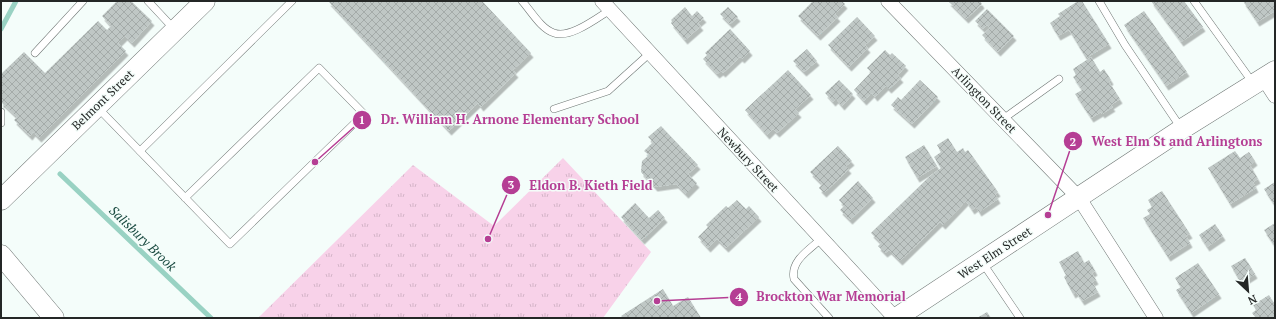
<svg xmlns="http://www.w3.org/2000/svg" width="1276" height="319" font-family="'PT Serif',serif">
<style>
.park{fill:url(#park-tufts)}
.lines{fill:none;stroke-linecap:round;stroke-linejoin:round}
.stream{stroke:#99d2c3;stroke-width:5}
.building{fill:url(#building-cross-hatch);filter:url(#shadow)}
.lane-casing{stroke:#6f7674;stroke-width:8}
.street-casing{stroke:#6f7674;stroke-width:15}
.secondary-casing{stroke:#6f7674;stroke-width:21}
.lane{stroke:#fff;stroke-width:7}
.street{stroke:#fff;stroke-width:14}
.secondary{stroke:#fff;stroke-width:20}
.labels{text-anchor:middle;stroke-width:3;stroke-linejoin:round;paint-order:stroke}
.street-label{font-size:12px;fill:#242726;stroke:#f4fdfa}
.water-label{font-size:13px;font-style:italic;fill:#194a40;stroke:#f4fdfa}
.leader{fill:none;stroke:#b53e94;stroke-width:1.5}
.callout-dot{fill:#b53e94;stroke:#f4fdfa;stroke-width:1.5}
.mark-label{font-size:12px;text-anchor:middle;font-weight:bold;fill:#fff}
.callout-label{font-size:13px;text-anchor:middle;font-weight:bold;fill:#b53e94;stroke:#f4fdfa;stroke-width:3;stroke-linejoin:round;paint-order:stroke}
</style>
<defs>
<pattern id="park-tufts" width="24" height="20" patternUnits="userSpaceOnUse"><rect width="24" height="20" fill="#f8d2e9"/><path d="M3 7l-1-3M5 7V3M7 7l1-3M15 17l-1-3M17 17v-4M19 17l1-3" fill="none" stroke="#d4b4c8"/></pattern>
<pattern id="building-cross-hatch" width="8" height="8" patternUnits="userSpaceOnUse"><rect width="8" height="8" fill="#bfc7c5"/><path d="M0 0l8 8M0 8l8-8" fill="none" stroke="#a4aba9"/></pattern>
<filter id="shadow"><feDropShadow dx="2.5" dy="4.5" stdDeviation="0" flood-color="#0004"/></filter>
</defs>
<rect width="100%" height="100%" fill="#f4fdfa"/>
<polygon class="park" points="563,158 651,252 603,318 258,318 413,165 494,226"/>
<g class="lines">
<g class="stream">
<polyline points="1,29 16,1"/>
<polyline points="60,174 211,318"/>
</g>
</g>
<g class="building">
<polygon points="117,1 131,1 152,21 132,43 125,36 118,43 126,51 39,138 33,132 30,136 14,120 17,117 2,103 1,104 1,74 24,52 45,73 98,21 107,30 111,26 102,16"/>
<polygon points="328,1 482,1 531,53 513,70 516,73 481,107 478,103 449,131"/>
<polygon points="813,1 842,1 845,4 835,14 838,17 818,36 798,16"/>
<polygon points="948,1 980,1 982,4 966,19"/>
<polygon points="1078,1 1082,1 1109,44 1086,58 1069,30 1058,36 1050,23 1060,16 1058,14"/>
<polygon points="1151,1 1184,1 1203,27 1181,42"/>
<polygon points="1243,1 1275,1 1275,11 1257,22"/>
<polygon points="685,7 692,16 697,11 704,18 698,23 701,26 685,40 671,23 672,21 671,20"/>
<polygon points="728,7 738,17 730,24 720,14"/>
<polygon points="987,9 1014,36 998,52 982,35 990,28 987,25 983,29 975,21"/>
<polygon points="1144,11 1187,72 1166,86 1124,25"/>
<polygon points="857,17 875,36 865,45 868,48 849,67 828,45"/>
<polygon points="730,29 750,51 742,59 740,57 723,73 721,71 717,74 703,59 707,55 705,53"/>
<polygon points="807,49 817,61 804,72 793,61"/>
<polygon points="885,50 890,55 892,53 906,66 898,75 901,78 889,89 886,86 875,97 872,93 864,101 854,90 871,72 867,68"/>
<polygon points="1091,57 1100,72 1104,69 1111,80 1109,82 1120,99 1111,105 1113,107 1102,114 1101,112 1091,118 1075,94 1082,90 1073,77 1076,75 1073,69"/>
<polygon points="788,70 811,95 795,109 799,113 777,133 773,129 767,135 745,110"/>
<polygon points="839,80 853,94 842,106 836,99 833,102 825,93"/>
<polygon points="920,80 938,97 912,124 891,105 898,97 901,100"/>
<polygon points="661,126 698,165 688,174 697,183 686,194 676,184 655,187 641,172 642,161 649,155 644,151 653,142 648,137"/>
<polygon points="948,138 957,152 963,148 965,152 968,150 998,192 995,194 998,199 979,212 976,207 972,210 966,201 943,225 940,222 900,261 889,250 885,253 878,246 881,243 871,233 930,176 941,168 934,157 941,152 937,145"/>
<polygon points="924,145 937,166 917,178 905,157"/>
<polygon points="838,146 852,161 846,166 849,169 824,193 819,188 822,184 810,172"/>
<polygon points="1235,151 1240,158 1249,152 1255,161 1250,165 1258,179 1253,182 1256,188 1230,204 1208,168"/>
<polygon points="858,181 873,198 850,220 840,210 844,206 839,200"/>
<polygon points="1275,182 1275,201 1273,203 1264,189"/>
<polygon points="1162,191 1190,234 1186,236 1190,243 1168,257 1143,218 1150,214 1147,210 1152,207 1148,200"/>
<polygon points="737,200 746,209 749,206 759,217 726,248 717,239 708,248 698,237 708,227 706,225 726,206 728,208"/>
<polygon points="635,203 649,218 658,210 665,218 642,240 621,217"/>
<polygon points="1275,223 1275,247 1264,230"/>
<polygon points="1215,224 1223,236 1207,247 1199,235"/>
<polygon points="1078,251 1084,263 1089,260 1095,271 1092,273 1096,280 1092,282 1098,292 1082,301 1076,292 1073,294 1064,277 1066,275 1059,262"/>
<polygon points="1245,258 1255,274 1241,283 1231,266"/>
<polygon points="1198,263 1219,294 1191,313 1176,290 1181,287 1175,278"/>
<polygon points="663,289 673,306 688,297 701,318 623,318 621,316"/>
<polygon points="1269,295 1275,305 1275,318 1256,318 1252,313 1256,310 1253,305"/>
<polygon points="987,312 991,318 977,318"/>
</g>
<g class="lines">
<g class="lane-casing">
<g id="lane">
<polyline points="148,1 175,30"/>
<path d="M522,1C531,11 541,29 554,33C570,39 597,18 610,10"/>
<polyline points="1099,1 1125,45 1181,128"/>
<polyline points="1194,1 1253,83"/>
<polyline points="35,53 83,1"/>
<polyline points="98,108 230,244 364,114 319,68 185,198"/>
<polyline points="554,109 608,91 650,53"/>
<polyline points="1,112 1,123"/>
<polyline points="1003,119 1059,79"/>
<polyline points="140,151 292,1"/>
<path d="M821,239C809,250 790,261 794,279L829,318"/>
<polyline points="982,262 1020,318"/>
</g>
</g>
<g class="street-casing">
<g id="street">
<polyline points="602,1 895,318"/>
<polyline points="888,1 1079,198 1156,318"/>
<polyline points="1264,79 1275,96"/>
</g>
</g>
<g class="secondary-casing">
<g id="secondary">
<polyline points="1,200 205,1"/>
<polyline points="1,255 54,318"/>
<polyline points="896,318 1182,129 1275,71"/>
</g>
</g>
<use href="#lane" class="lane"/>
<use href="#street" class="street"/>
<use href="#secondary" class="secondary"/>
</g>
<g class="labels">
<g class="street-label">
<text transform="translate(103 100) rotate(-44)" y="4">Belmont Street</text>
<text transform="translate(984 100) rotate(46)" y="4">Arlington Street</text>
<text transform="translate(748 160) rotate(47)" y="4">Newbury Street</text>
<text transform="translate(995 253) rotate(-33)" y="4">West Elm Street</text>
</g>
<g class="water-label">
<text transform="translate(143 238) rotate(44)" y="5">Salisbury Brook</text>
</g>
</g>
<path class="leader" d="M315 162L362 120M1048 215L1073 141M488 239L511 185M657 301L739 297"/>
<g class="callout-dot">
<circle cx="315" cy="162" r="4"/>
<circle cx="1048" cy="215" r="4"/>
<circle cx="488" cy="239" r="4"/>
<circle cx="657" cy="301" r="4"/>
<circle cx="362" cy="120" r="10"/>
<circle cx="1073" cy="141" r="10"/>
<circle cx="511" cy="185" r="10"/>
<circle cx="739" cy="297" r="10"/>
</g>
<g class="mark-label">
<text x="362" y="124">1</text>
<text x="1073" y="146">2</text>
<text x="511" y="189">3</text>
<text x="739" y="301">4</text>
</g>
<g class="callout-label">
<text x="510" y="124">Dr. William H. Arnone Elementary School</text>
<text x="1177" y="146">West Elm St and Arlingtons</text>
<text x="591" y="190">Eldon B. Kieth Field</text>
<text x="831" y="301">Brockton War Memorial</text>
</g>
<rect width="1276" height="319" fill="none" stroke="#242726" stroke-width="4"/>
<g transform="translate(1248 291) rotate(154)" stroke="#f4fdfa" stroke-width="3" paint-order="stroke">
<path d="M0-3L7 15L0 10L-7 15Z" fill="#242726"/>
<text y="-6" font-size="11" font-weight="bold" text-anchor="middle" fill="#242726">N</text>
</g>
</svg>
